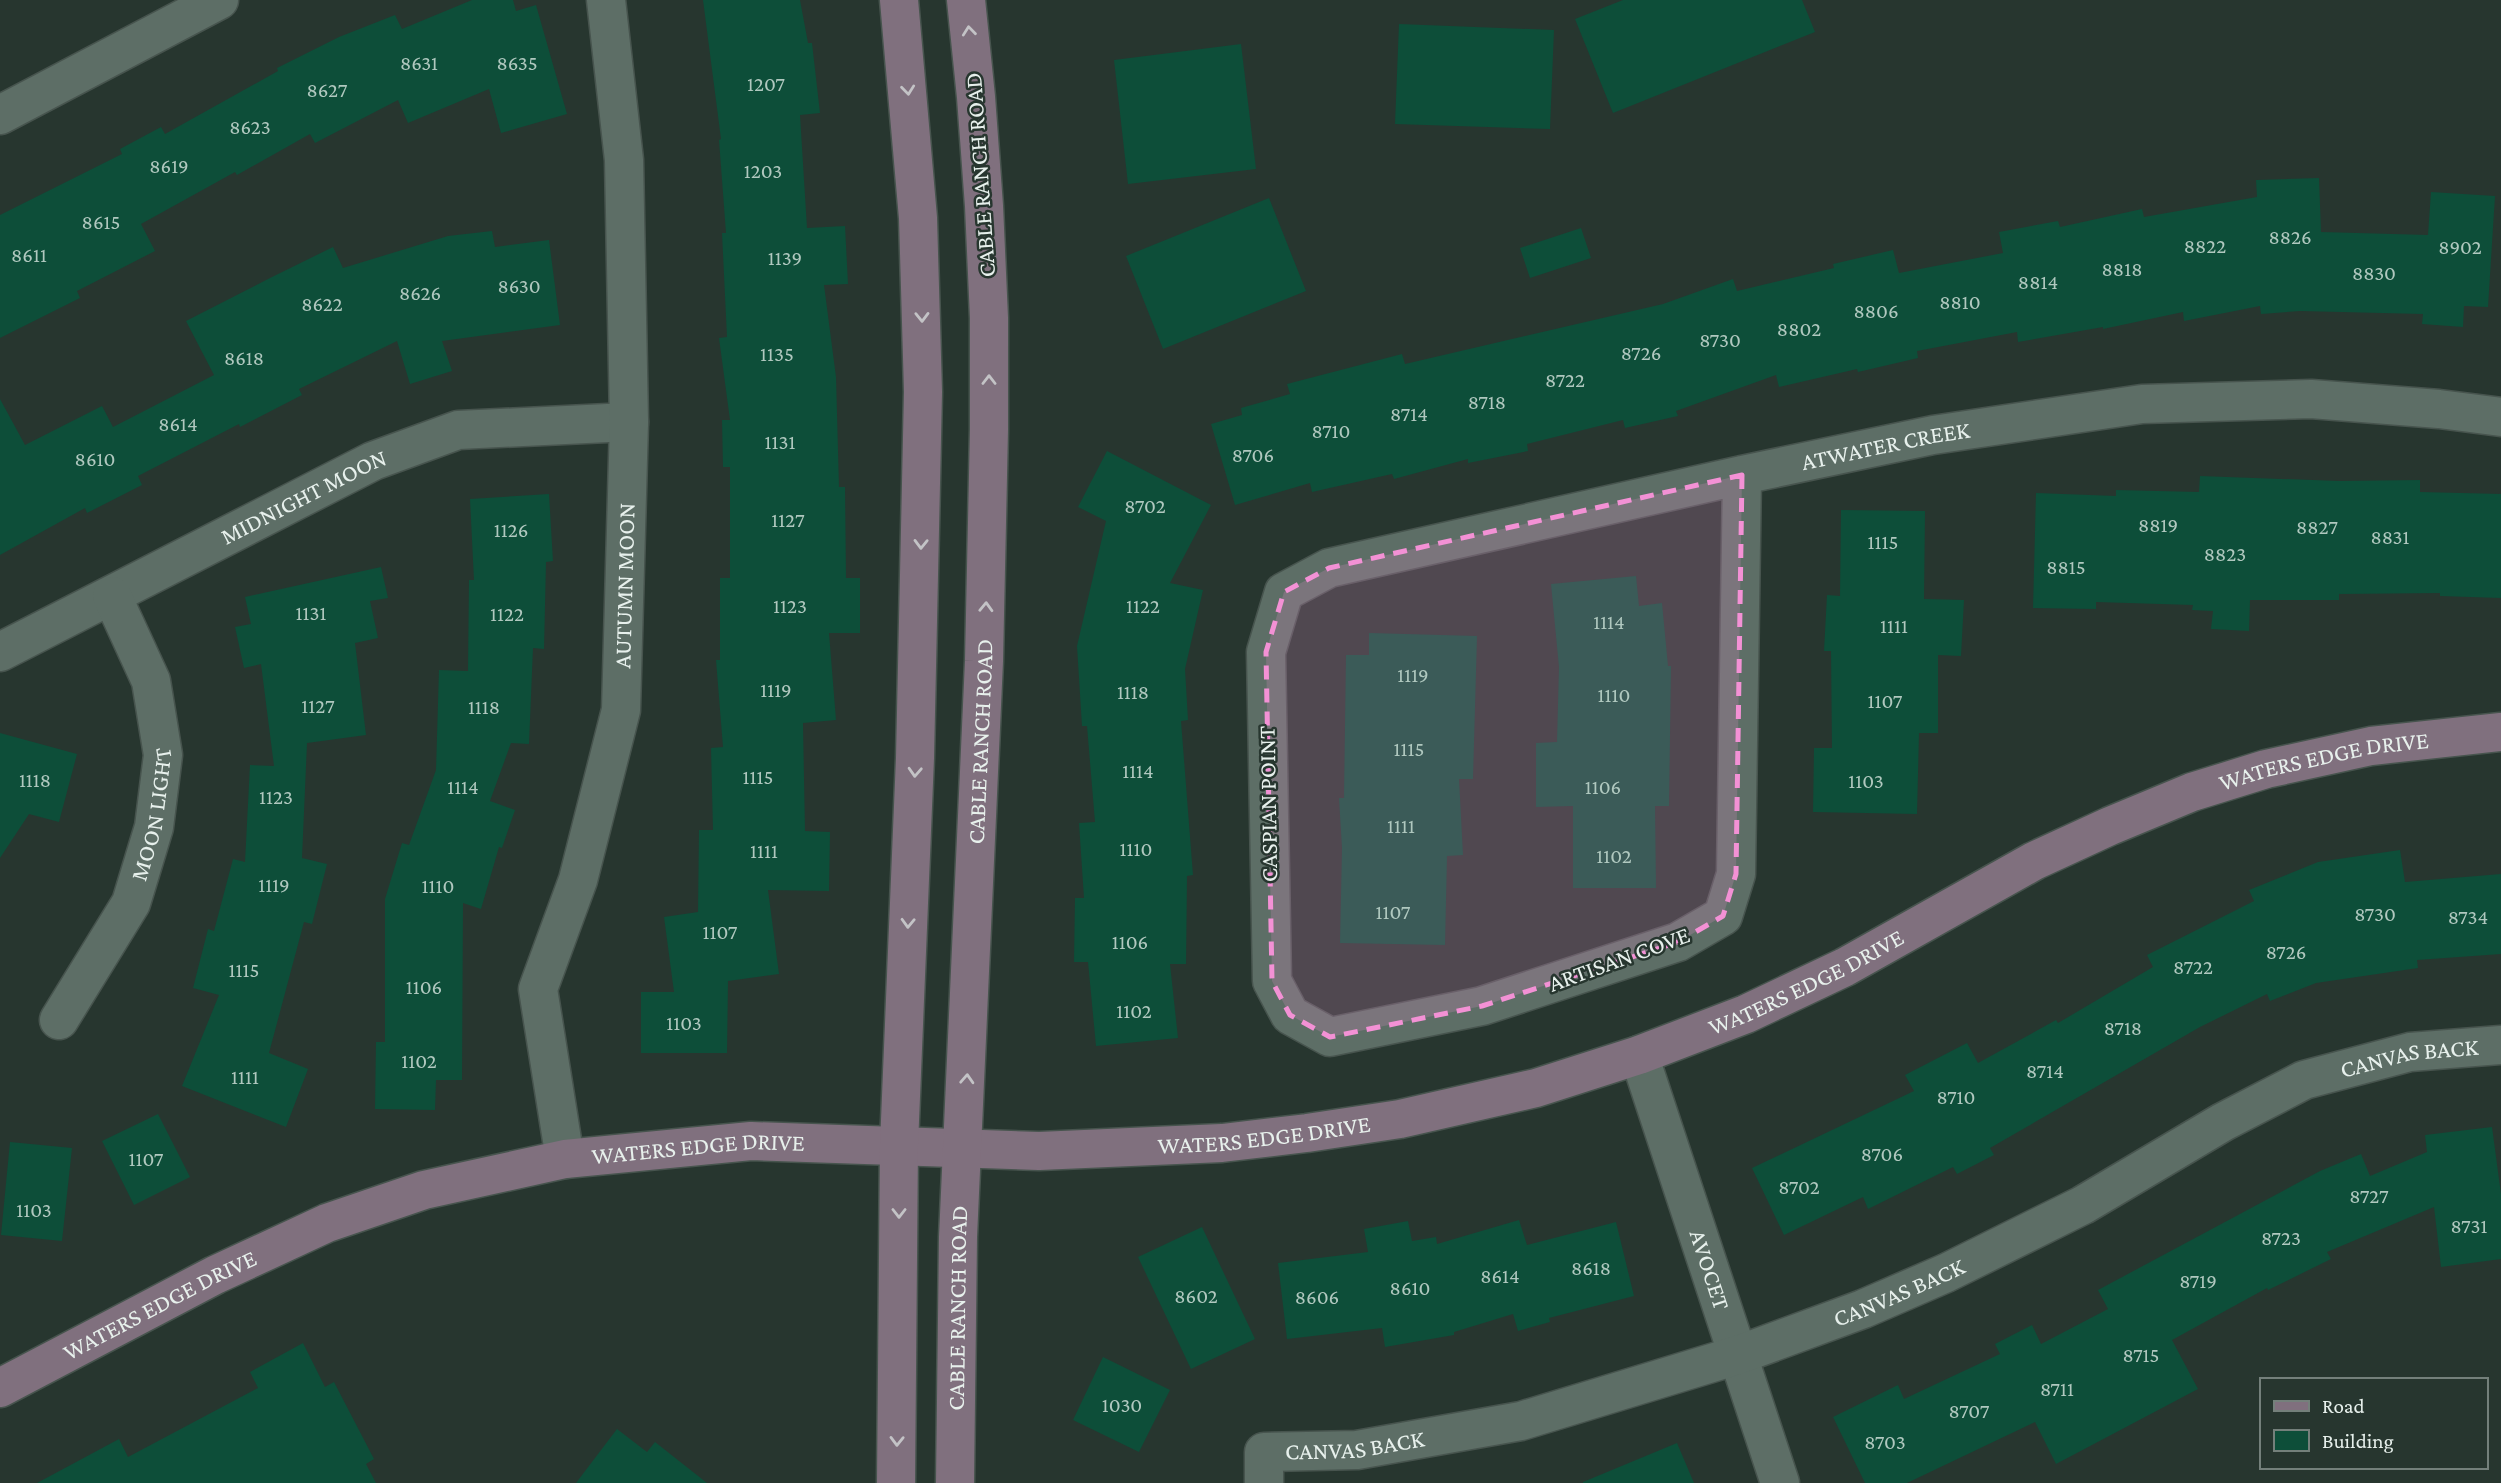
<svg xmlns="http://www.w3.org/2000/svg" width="2501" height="1483" font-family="'Crimson Pro',serif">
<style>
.building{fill:#0d4e39}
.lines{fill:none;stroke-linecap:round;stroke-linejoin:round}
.street-casing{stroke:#47544e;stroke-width:41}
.secondary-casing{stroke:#47544e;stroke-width:41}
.street{stroke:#5d6e66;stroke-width:38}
.secondary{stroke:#80707e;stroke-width:38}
.oneway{stroke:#c3c3c6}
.marked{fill:#f391d5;fill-opacity:0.2;stroke:#f391d5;stroke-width:5;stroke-dasharray:14 9;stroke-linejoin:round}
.labels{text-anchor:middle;stroke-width:5;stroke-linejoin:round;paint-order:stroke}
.number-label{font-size:21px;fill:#b0c8bf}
.street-label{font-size:24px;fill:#e7f0ec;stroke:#27362f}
</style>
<rect width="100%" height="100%" fill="#27362f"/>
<g class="building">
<polygon points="472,0 513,0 516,11 536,5 567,114 501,133 489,89 408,123 398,100 315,143 310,134 237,175 235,172 141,224 155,251 77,291 80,298 0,338 0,215 122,154 120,149 161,127 165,134 278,71 277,68 339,37 395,15 402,29"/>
<polygon points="703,0 800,0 808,43 812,43 820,113 800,115 807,228 845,226 848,284 824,285 836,377 839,487 845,487 846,578 860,578 860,633 829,633 836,720 803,723 805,831 830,832 829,891 768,890 779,974 728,981 727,1053 641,1053 641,992 674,992 664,917 698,912 699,830 713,830 711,748 723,747 716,660 720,660 720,578 730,578 730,467 723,467 722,420 730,420 719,338 727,337 722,233 726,233 719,140 721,139"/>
<polygon points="1623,0 1802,0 1815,32 1613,113 1575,19"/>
<polygon points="1399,24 1554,30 1550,129 1395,124"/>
<polygon points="1241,44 1256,169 1128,184 1114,60"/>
<polygon points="2319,178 2321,232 2428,235 2431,192 2495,196 2488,307 2464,306 2463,327 2422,324 2423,314 2300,311 2261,314 2260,306 2184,321 2183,312 2103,329 2103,327 2018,342 2017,332 1917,351 1918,358 1858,372 1857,369 1779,387 1776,375 1676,411 1678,416 1625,428 1623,420 1527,444 1528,451 1468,463 1468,459 1394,479 1392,474 1312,492 1310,483 1235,505 1211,424 1242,415 1241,408 1290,394 1287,384 1402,354 1405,364 1663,304 1733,279 1737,291 1834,268 1833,264 1893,250 1899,273 2003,253 1999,232 2058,221 2060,227 2142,209 2144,217 2257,197 2256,180"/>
<polygon points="1269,198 1306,291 1163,349 1126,256"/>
<polygon points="1581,228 1591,258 1530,278 1520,248"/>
<polygon points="492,231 495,247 549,240 560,325 442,341 452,371 410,384 397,341 299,389 302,395 240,427 239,424 138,476 142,485 87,513 85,508 0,555 0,399 25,445 102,406 113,427 214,375 186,321 270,278 333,247 343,268 448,236"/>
<polygon points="1107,451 1211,505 1170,583 1203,590 1185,669 1188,720 1181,721 1193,875 1187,876 1186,964 1170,964 1178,1038 1096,1046 1088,962 1074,962 1075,898 1084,898 1079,823 1095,822 1087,726 1082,726 1077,646 1106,521 1078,507"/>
<polygon points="2200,476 2339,481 2420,480 2420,492 2501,494 2501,598 2440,596 2440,593 2339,594 2339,600 2250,600 2249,631 2211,629 2213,611 2192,610 2193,605 2096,602 2096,609 2033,608 2036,493 2116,496 2116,490 2199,492"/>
<polygon points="549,494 553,561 546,562 544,649 533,648 529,744 511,743 490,801 515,810 502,848 499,847 481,909 463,903 462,1080 436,1080 435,1110 375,1109 376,1042 385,1042 385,899 402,843 409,845 436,770 439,670 468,671 469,580 474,580 470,499"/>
<polygon points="1841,510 1925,511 1924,599 1964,600 1961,656 1938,655 1938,733 1919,733 1917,814 1813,812 1814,748 1832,748 1831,651 1824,651 1827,595 1840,596"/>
<polygon points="381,567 388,598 370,601 378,638 355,643 366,735 307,743 302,858 327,864 312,924 304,922 269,1053 308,1069 286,1127 182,1086 219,995 193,988 208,929 214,931 233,859 245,862 250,765 274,766 261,664 244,668 235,627 251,624 245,597"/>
<polygon points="1636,576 1639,606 1662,603 1668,666 1671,666 1669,806 1655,806 1656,888 1573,888 1573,806 1536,807 1536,743 1557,742 1559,667 1551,584"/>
<polygon points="1369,633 1477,636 1473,779 1459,779 1463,855 1447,856 1445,945 1340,943 1342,848 1339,798 1344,798 1346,655 1369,655"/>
<polygon points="0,733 77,754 59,822 29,814 0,858"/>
<polygon points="2400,850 2405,882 2501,874 2501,954 2417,960 2418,968 2316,983 2270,1001 2267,994 2200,1027 1990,1148 1994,1155 1957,1174 1953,1167 1868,1209 1863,1197 1784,1235 1752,1168 1914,1091 1905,1075 1967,1043 1978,1063 2056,1020 2058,1023 2153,967 2147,955 2254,901 2249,890 2318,862"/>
<polygon points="158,1114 190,1177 134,1205 102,1141"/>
<polygon points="2492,1127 2501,1194 2501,1259 2441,1267 2434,1207 2327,1252 2331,1259 2268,1290 2267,1288 2172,1340 2198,1389 2056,1464 2035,1422 1907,1483 1865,1483 1833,1417 1898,1385 1904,1399 2000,1354 1995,1344 2032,1325 2041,1344 2108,1309 2098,1290 2320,1171 2361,1154 2370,1176 2427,1152 2425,1135"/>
<polygon points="10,1142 72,1148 62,1241 1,1235"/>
<polygon points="1519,1220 1527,1245 1616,1222 1634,1296 1549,1318 1550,1322 1518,1331 1513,1314 1454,1332 1454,1335 1385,1347 1382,1328 1287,1339 1278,1263 1368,1252 1364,1229 1408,1221 1412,1241 1436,1237 1437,1244"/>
<polygon points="1202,1227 1255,1339 1191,1369 1138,1257"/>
<polygon points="303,1343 325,1387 334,1382 374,1459 366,1464 376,1483 37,1483 119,1439 128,1457 258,1388 250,1372"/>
<polygon points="1103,1357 1170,1390 1139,1452 1073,1420"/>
<polygon points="617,1429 647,1452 655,1442 707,1483 576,1483"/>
<polygon points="1677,1443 1694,1483 1583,1483 1583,1482"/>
</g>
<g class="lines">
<g class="street-casing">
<g id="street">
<polyline points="0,115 219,0"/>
<path id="s1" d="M1742,475L1736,874L1723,916L1678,942L1482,1006L1330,1037L1290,1015L1272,981L1266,652L1284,592L1329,568L1742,475L1933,435L2142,404L2311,399L2439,409L2501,417"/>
<path id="s2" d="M0,652L373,461L458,430L629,422"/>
<path id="s3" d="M59,1020L131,903L154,827L163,755L151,681L112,596"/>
<path id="s4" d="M1639,1055L1780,1483"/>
<path id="s5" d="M565,1159L538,989L578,880L621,710L629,422L624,160L606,0"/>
<path id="s6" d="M1264,1483V1452L1357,1450L1521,1421L1738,1355L1863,1309L1946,1273L2083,1205L2223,1122L2304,1080L2410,1052L2501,1045"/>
</g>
</g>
<g class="secondary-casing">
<g id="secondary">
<path id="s7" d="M0,1388L215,1275L327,1223L424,1190L565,1159L751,1141L1039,1151L1222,1143L1307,1133L1400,1119L1536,1088L1639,1055L1746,1014L1845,967L2034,861L2110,826L2192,792L2266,769L2371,746L2501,732"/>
<polyline points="896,1483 899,1145 915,758 923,392 918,218 899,0"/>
<path id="s8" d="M955,1483L958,1237L984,661L989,429V318L984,206L976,97L966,0"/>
</g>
</g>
<use href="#street" class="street"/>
<use href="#secondary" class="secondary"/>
</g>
<defs><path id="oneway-chevron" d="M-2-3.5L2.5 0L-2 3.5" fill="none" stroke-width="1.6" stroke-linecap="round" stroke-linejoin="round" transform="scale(1.75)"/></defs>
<g class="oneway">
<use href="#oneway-chevron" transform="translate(969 31) rotate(-96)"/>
<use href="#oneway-chevron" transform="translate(908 90) rotate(84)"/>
<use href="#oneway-chevron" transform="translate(922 317) rotate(89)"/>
<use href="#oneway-chevron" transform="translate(989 380) rotate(-90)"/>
<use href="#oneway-chevron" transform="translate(921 544) rotate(91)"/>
<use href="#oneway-chevron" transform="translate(986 607) rotate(-88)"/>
<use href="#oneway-chevron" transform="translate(915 772) rotate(93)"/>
<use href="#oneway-chevron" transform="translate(908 923) rotate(92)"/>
<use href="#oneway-chevron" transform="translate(967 1079) rotate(-87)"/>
<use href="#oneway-chevron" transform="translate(899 1213) rotate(90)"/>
<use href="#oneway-chevron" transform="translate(897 1441) rotate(91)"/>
</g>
<path class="marked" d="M1742,475L1736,874L1723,916L1678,942L1482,1006L1330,1037L1290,1015L1272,981L1266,652L1284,592L1329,568Z"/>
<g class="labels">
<g class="number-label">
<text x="419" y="70">8631</text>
<text x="517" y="70">8635</text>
<text x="766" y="91">1207</text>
<text x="327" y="97">8627</text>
<text x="250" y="134">8623</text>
<text x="169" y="173">8619</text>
<text x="763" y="178">1203</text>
<text x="101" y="229">8615</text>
<text x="2290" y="244">8826</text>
<text x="2205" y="253">8822</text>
<text x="2460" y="254">8902</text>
<text x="29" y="262">8611</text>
<text x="785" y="265">1139</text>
<text x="2122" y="276">8818</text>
<text x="2374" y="280">8830</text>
<text x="2038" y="289">8814</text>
<text x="519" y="293">8630</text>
<text x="420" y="300">8626</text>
<text x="1960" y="309">8810</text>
<text x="322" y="311">8622</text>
<text x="1876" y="318">8806</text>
<text x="1799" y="336">8802</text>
<text x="1720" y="347">8730</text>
<text x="1641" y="360">8726</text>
<text x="777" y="361">1135</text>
<text x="244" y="365">8618</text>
<text x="1565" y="387">8722</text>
<text x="1487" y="409">8718</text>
<text x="1409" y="421">8714</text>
<text x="178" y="431">8614</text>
<text x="1331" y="438">8710</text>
<text x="780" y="449">1131</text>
<text x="1253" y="462">8706</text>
<text x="95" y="466">8610</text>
<text x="1145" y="513">8702</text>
<text x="788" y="527">1127</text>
<text x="2158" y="532">8819</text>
<text x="2317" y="534">8827</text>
<text x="511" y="537">1126</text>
<text x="2390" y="544">8831</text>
<text x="1883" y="549">1115</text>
<text x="2225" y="561">8823</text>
<text x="2066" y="574">8815</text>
<text x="790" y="613">1123</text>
<text x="1143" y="613">1122</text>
<text x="311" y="620">1131</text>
<text x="507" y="621">1122</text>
<text x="1609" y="629">1114</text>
<text x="1894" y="633">1111</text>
<text x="1413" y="682">1119</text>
<text x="776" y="697">1119</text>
<text x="1133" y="699">1118</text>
<text x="1614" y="702">1110</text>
<text x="1885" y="708">1107</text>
<text x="318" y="713">1127</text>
<text x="484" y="714">1118</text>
<text x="1409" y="756">1115</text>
<text x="1138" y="778">1114</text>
<text x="758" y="784">1115</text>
<text x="35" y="787">1118</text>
<text x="1866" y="788">1103</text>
<text x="463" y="794">1114</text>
<text x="1603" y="794">1106</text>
<text x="276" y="804">1123</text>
<text x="1401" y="833">1111</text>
<text x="1136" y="856">1110</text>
<text x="764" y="858">1111</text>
<text x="1614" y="863">1102</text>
<text x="274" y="892">1119</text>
<text x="438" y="893">1110</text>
<text x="1393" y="919">1107</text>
<text x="2375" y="921">8730</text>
<text x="2468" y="924">8734</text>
<text x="720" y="939">1107</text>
<text x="1130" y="949">1106</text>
<text x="2286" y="959">8726</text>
<text x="2193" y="974">8722</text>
<text x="244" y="977">1115</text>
<text x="424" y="994">1106</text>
<text x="1134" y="1018">1102</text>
<text x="684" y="1030">1103</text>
<text x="2123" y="1035">8718</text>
<text x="419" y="1068">1102</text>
<text x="2045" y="1078">8714</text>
<text x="245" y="1084">1111</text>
<text x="1956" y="1104">8710</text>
<text x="1882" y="1161">8706</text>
<text x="146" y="1166">1107</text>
<text x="1799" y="1194">8702</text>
<text x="2369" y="1203">8727</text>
<text x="34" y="1217">1103</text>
<text x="2469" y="1233">8731</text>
<text x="2281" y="1245">8723</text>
<text x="1591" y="1275">8618</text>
<text x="1500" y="1283">8614</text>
<text x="2198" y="1288">8719</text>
<text x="1410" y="1295">8610</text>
<text x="1196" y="1303">8602</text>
<text x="1317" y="1304">8606</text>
<text x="2141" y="1362">8715</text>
<text x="2057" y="1396">8711</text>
<text x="1122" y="1412">1030</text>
<text x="1969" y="1418">8707</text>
<text x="1885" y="1449">8703</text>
</g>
<g class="street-label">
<text transform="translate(980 175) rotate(-94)" y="8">CABLE RANCH ROAD</text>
<text dy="8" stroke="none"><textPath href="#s1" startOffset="1953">ATWATER CREEK</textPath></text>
<text dy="8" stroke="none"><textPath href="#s2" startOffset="341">MIDNIGHT MOON</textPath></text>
<text dy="8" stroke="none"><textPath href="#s5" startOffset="588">AUTUMN MOON</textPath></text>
<text dy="8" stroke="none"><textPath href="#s8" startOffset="742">CABLE RANCH ROAD</textPath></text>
<text dy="8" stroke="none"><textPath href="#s7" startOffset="2448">WATERS EDGE DRIVE</textPath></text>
<text transform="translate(1268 804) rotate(-91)" y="8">CASPIAN POINT</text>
<text dy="8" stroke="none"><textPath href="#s3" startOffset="229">MOON LIGHT</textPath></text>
<text transform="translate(1619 959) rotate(-20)" y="8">ARTISAN COVE</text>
<text dy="8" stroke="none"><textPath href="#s7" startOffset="1881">WATERS EDGE DRIVE</textPath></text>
<text dy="8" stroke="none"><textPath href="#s6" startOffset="1256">CANVAS BACK</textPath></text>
<text dy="8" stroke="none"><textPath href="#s7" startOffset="1314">WATERS EDGE DRIVE</textPath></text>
<text dy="8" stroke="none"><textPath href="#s7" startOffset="747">WATERS EDGE DRIVE</textPath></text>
<text dy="8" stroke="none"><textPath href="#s4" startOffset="226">AVOCET</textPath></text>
<text dy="8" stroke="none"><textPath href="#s6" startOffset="690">CANVAS BACK</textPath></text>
<text dy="8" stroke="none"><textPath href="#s7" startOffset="180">WATERS EDGE DRIVE</textPath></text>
<text dy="8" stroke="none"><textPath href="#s8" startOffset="175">CABLE RANCH ROAD</textPath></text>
<text dy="8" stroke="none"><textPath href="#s6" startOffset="122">CANVAS BACK</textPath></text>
</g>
</g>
<rect x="2260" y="1378" width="228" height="91" fill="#27362f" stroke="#74807b" stroke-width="2"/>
<rect x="2274" y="1401" width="35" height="10" fill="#80707e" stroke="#74807b" stroke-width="2"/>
<text x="2322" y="1413" font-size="21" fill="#e7f0ec">Road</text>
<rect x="2274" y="1430" width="35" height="21" fill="#0d4e39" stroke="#74807b" stroke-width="2"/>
<text x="2322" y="1448" font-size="21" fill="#e7f0ec">Building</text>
</svg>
